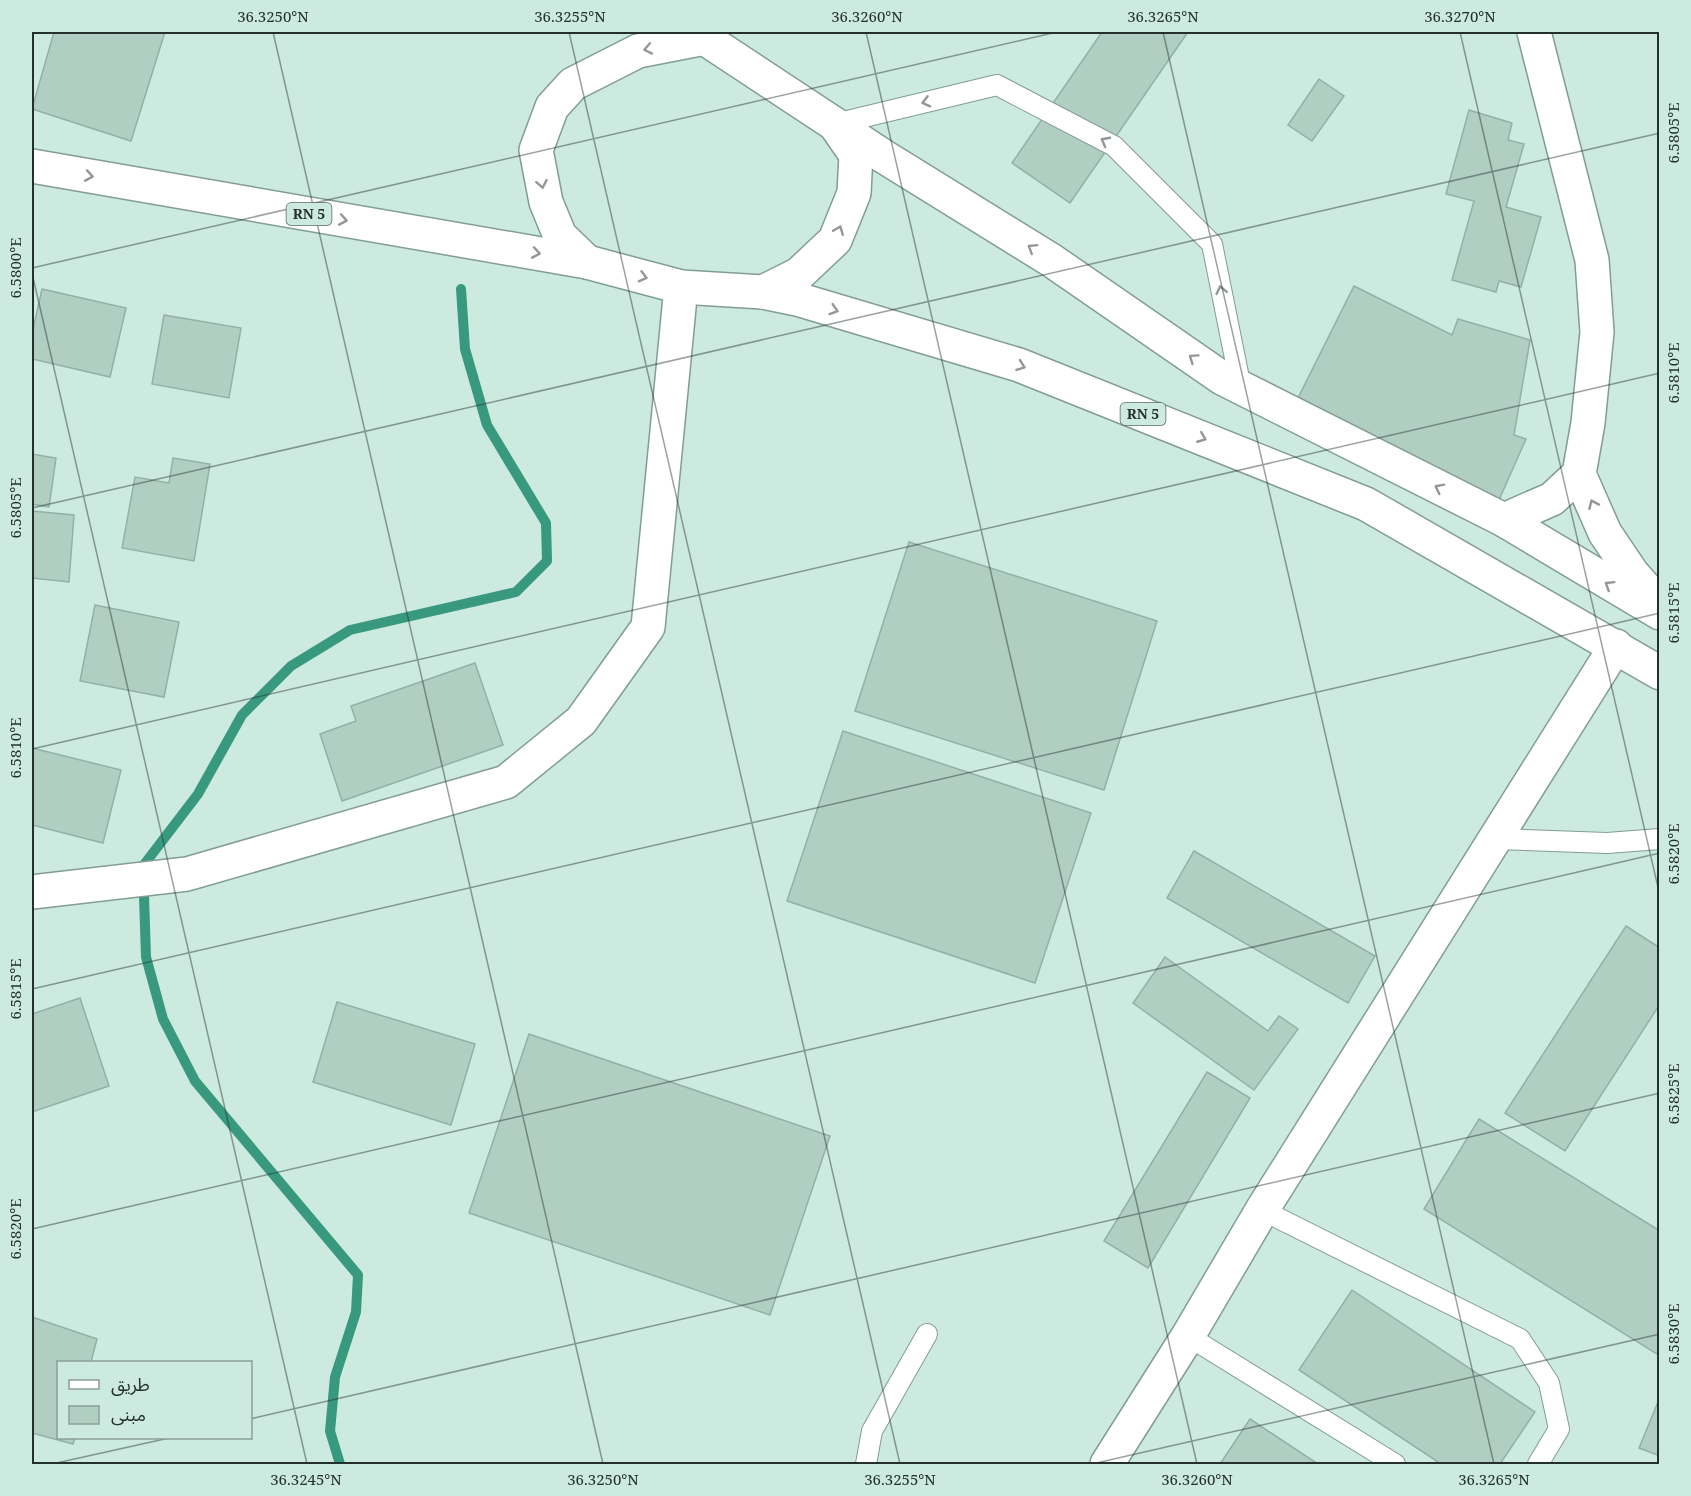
<svg xmlns="http://www.w3.org/2000/svg" width="1691" height="1496" font-family="'Noto Serif','Noto Sans Arabic',serif">
<style>
.lines{fill:none;stroke-linecap:round;stroke-linejoin:round}
.stream{stroke:#39997e;stroke-width:10}
.building{fill:#b1cec3;stroke:#94b0a6;stroke-width:1.5}
.service-casing{stroke:#829d94;stroke-width:22}
.minor-casing{stroke:#829d94;stroke-width:36}
.trunk-casing{stroke:#829d94;stroke-width:36}
.service{stroke:#fff;stroke-width:20}
.minor{stroke:#fff;stroke-width:33}
.trunk{stroke:#fff;stroke-width:33}
.oneway{stroke:#929896}
.ticks{fill:none;stroke:#24302c;stroke-width:1.5;stroke-opacity:0.45}
.labels{text-anchor:middle;stroke-width:4.5;stroke-linejoin:round;paint-order:stroke}
.shield{fill:#cceadf;stroke:#566862;stroke-width:1.5}
.shield-label{font-size:14px;font-weight:bold;fill:#24302c}
.neatline{fill:none;stroke:#24302c;stroke-width:2}
.ticks-label{font-size:15px;text-anchor:middle;fill:#24302c}
</style>
<rect width="100%" height="100%" fill="#cceadf"/>
<g class="lines">
<polyline class="stream" points="340,1464 330,1431 335,1377 356,1312 358,1275 195,1081 163,1019 146,957 143,866 198,794 242,715 291,666 350,630 516,592 547,561 546,523 487,425 465,349 461,289"/>
</g>
<g class="building">
<polygon points="54,32 165,32 131,141 32,109"/>
<polygon points="1102,32 1188,32 1070,203 1012,163"/>
<polygon points="1319,79 1344,96 1312,141 1288,125"/>
<polygon points="1469,110 1512,123 1508,140 1524,144 1506,207 1541,217 1521,287 1499,281 1496,292 1452,280 1474,201 1446,194"/>
<polygon points="1354,286 1452,335 1458,319 1530,340 1514,435 1526,439 1499,500 1294,406"/>
<polygon points="42,289 126,308 110,377 32,359 32,334"/>
<polygon points="164,315 241,328 229,398 152,384"/>
<polygon points="32,454 56,458 49,507 32,504"/>
<polygon points="173,458 210,464 194,561 122,548 135,477 169,483"/>
<polygon points="32,511 74,515 69,582 32,578"/>
<polygon points="909,542 1157,621 1104,790 855,711"/>
<polygon points="95,605 179,622 164,697 80,681"/>
<polygon points="475,663 503,745 342,801 320,734 356,721 351,706"/>
<polygon points="843,731 1091,813 1035,983 787,901"/>
<polygon points="32,748 121,770 103,843 32,825"/>
<polygon points="1194,851 1375,956 1348,1003 1167,898"/>
<polygon points="1626,926 1660,948 1660,1004 1565,1151 1505,1113"/>
<polygon points="1165,957 1268,1031 1279,1016 1298,1029 1254,1090 1133,1003"/>
<polygon points="80,998 109,1086 32,1112 32,1014"/>
<polygon points="337,1002 475,1044 451,1125 313,1082"/>
<polygon points="529,1034 830,1136 770,1315 469,1213"/>
<polygon points="1207,1072 1250,1098 1148,1268 1104,1241"/>
<polygon points="1479,1119 1660,1231 1660,1356 1424,1209"/>
<polygon points="1352,1290 1535,1412 1500,1464 1441,1464 1299,1370"/>
<polygon points="32,1317 97,1339 91,1362 58,1362 58,1438 75,1438 73,1444 32,1433"/>
<polygon points="1660,1397 1660,1456 1639,1448"/>
<polygon points="1250,1419 1318,1464 1220,1464"/>
</g>
<g class="lines">
<g class="service-casing">
<g id="service">
<polyline points="835,124 997,85 1114,146 1212,244 1241,388"/>
<polyline points="1496,839 1607,843 1660,839"/>
<polyline points="1262,1210 1520,1339 1549,1383 1559,1429 1538,1464"/>
<polyline points="1188,1336 1395,1464"/>
<polyline points="866,1464 872,1431 927,1334"/>
</g>
</g>
<g class="minor-casing">
<g id="minor">
<polyline points="1534,32 1592,260 1597,332 1588,423 1579,474 1605,533 1632,573 1660,605"/>
<polyline points="1504,520 1552,499 1579,474"/>
<polyline points="32,892 187,874 506,782 581,721 648,627 681,287"/>
<polyline points="1107,1464 1188,1336 1262,1210 1616,646"/>
</g>
</g>
<g class="trunk-casing">
<g id="trunk">
<polyline points="695,32 883,156 1051,260 1222,378 1504,520 1660,613"/>
<polyline points="32,166 587,262 681,287 763,292 797,299 1019,365 1366,504 1660,673"/>
<polyline points="587,262 560,236 546,202 536,150 552,107 573,84 638,51 705,38"/>
<polyline points="763,292 799,274 835,240 854,193 856,155 836,126"/>
</g>
</g>
<use href="#service" class="service"/>
<use href="#minor" class="minor"/>
<use href="#trunk" class="trunk"/>
</g>
<defs><path id="oneway-chevron" d="M-2-3.5L2.5 0L-2 3.5" fill="none" stroke-width="1.6" stroke-linecap="round" stroke-linejoin="round" transform="scale(1.5)"/></defs>
<g class="oneway">
<use href="#oneway-chevron" transform="translate(648 49) rotate(169)"/>
<use href="#oneway-chevron" transform="translate(926 102) rotate(166)"/>
<use href="#oneway-chevron" transform="translate(1105 141) rotate(-152)"/>
<use href="#oneway-chevron" transform="translate(89 176) rotate(10)"/>
<use href="#oneway-chevron" transform="translate(542 184) rotate(79)"/>
<use href="#oneway-chevron" transform="translate(343 220) rotate(10)"/>
<use href="#oneway-chevron" transform="translate(839 230) rotate(-68)"/>
<use href="#oneway-chevron" transform="translate(1032 248) rotate(-148)"/>
<use href="#oneway-chevron" transform="translate(536 253) rotate(10)"/>
<use href="#oneway-chevron" transform="translate(643 277) rotate(15)"/>
<use href="#oneway-chevron" transform="translate(1221 290) rotate(-102)"/>
<use href="#oneway-chevron" transform="translate(834 310) rotate(17)"/>
<use href="#oneway-chevron" transform="translate(1193 358) rotate(-145)"/>
<use href="#oneway-chevron" transform="translate(1021 366) rotate(20)"/>
<use href="#oneway-chevron" transform="translate(1202 438) rotate(22)"/>
<use href="#oneway-chevron" transform="translate(1439 488) rotate(-153)"/>
<use href="#oneway-chevron" transform="translate(1593 504) rotate(-114)"/>
<use href="#oneway-chevron" transform="translate(1609 585) rotate(-148)"/>
</g>
<path class="ticks" d="M273,32L603,1464M569,32L900,1464M866,32L1197,1464M1163,32L1494,1464M1460,32L1660,896M32,268L1057,32M32,273L307,1464M32,508L1660,133M32,749L1660,373M32,989L1660,613M32,1229L1660,853M250,1419L1660,1093M52,1464L169,1438M1092,1464L1660,1334"/>
<g class="labels">
<g class="shield">
<rect x="286.5" y="203" width="45" height="22" rx="4.5"/>
<rect x="1120.5" y="403" width="45" height="22" rx="4.5"/>
</g>
<g class="shield-label">
<text x="309" y="219">RN 5</text>
<text x="1143" y="419">RN 5</text>
</g>
</g>
<rect width="1691" height="1496" fill="none" stroke="#cceadf" stroke-width="66"/>
<rect x="57" y="1361" width="195" height="78" fill="#cceadf" stroke="#89a097" stroke-width="1.5"/>
<rect x="69" y="1380" width="30" height="9" fill="#ffffff" stroke="#89a097" stroke-width="1.5"/>
<text x="111" y="1391" font-size="18" fill="#24302c">طريق</text>
<rect x="69" y="1406" width="30" height="18" fill="#b1cec3" stroke="#89a097" stroke-width="1.5"/>
<text x="111" y="1421" font-size="18" fill="#24302c">مبنى</text>
<rect x="33" y="33" width="1625" height="1430" class="neatline"/>
<g class="ticks-label">
<text x="273" y="22">36.3250°N</text>
<text x="570" y="22">36.3255°N</text>
<text x="867" y="22">36.3260°N</text>
<text x="1163" y="22">36.3265°N</text>
<text x="1460" y="22">36.3270°N</text>
<text transform="translate(1674 133) rotate(-90)" y="5">6.5805°E</text>
<text transform="translate(16 268) rotate(-90)" y="5">6.5800°E</text>
<text transform="translate(1674 373) rotate(-90)" y="5">6.5810°E</text>
<text transform="translate(16 508) rotate(-90)" y="5">6.5805°E</text>
<text transform="translate(1674 613) rotate(-90)" y="5">6.5815°E</text>
<text transform="translate(16 748) rotate(-90)" y="5">6.5810°E</text>
<text transform="translate(1674 854) rotate(-90)" y="5">6.5820°E</text>
<text transform="translate(16 989) rotate(-90)" y="5">6.5815°E</text>
<text transform="translate(1674 1094) rotate(-90)" y="5">6.5825°E</text>
<text transform="translate(16 1229) rotate(-90)" y="5">6.5820°E</text>
<text transform="translate(1674 1334) rotate(-90)" y="5">6.5830°E</text>
<text x="306" y="1485">36.3245°N</text>
<text x="603" y="1485">36.3250°N</text>
<text x="900" y="1485">36.3255°N</text>
<text x="1197" y="1485">36.3260°N</text>
<text x="1494" y="1485">36.3265°N</text>
</g>
</svg>
